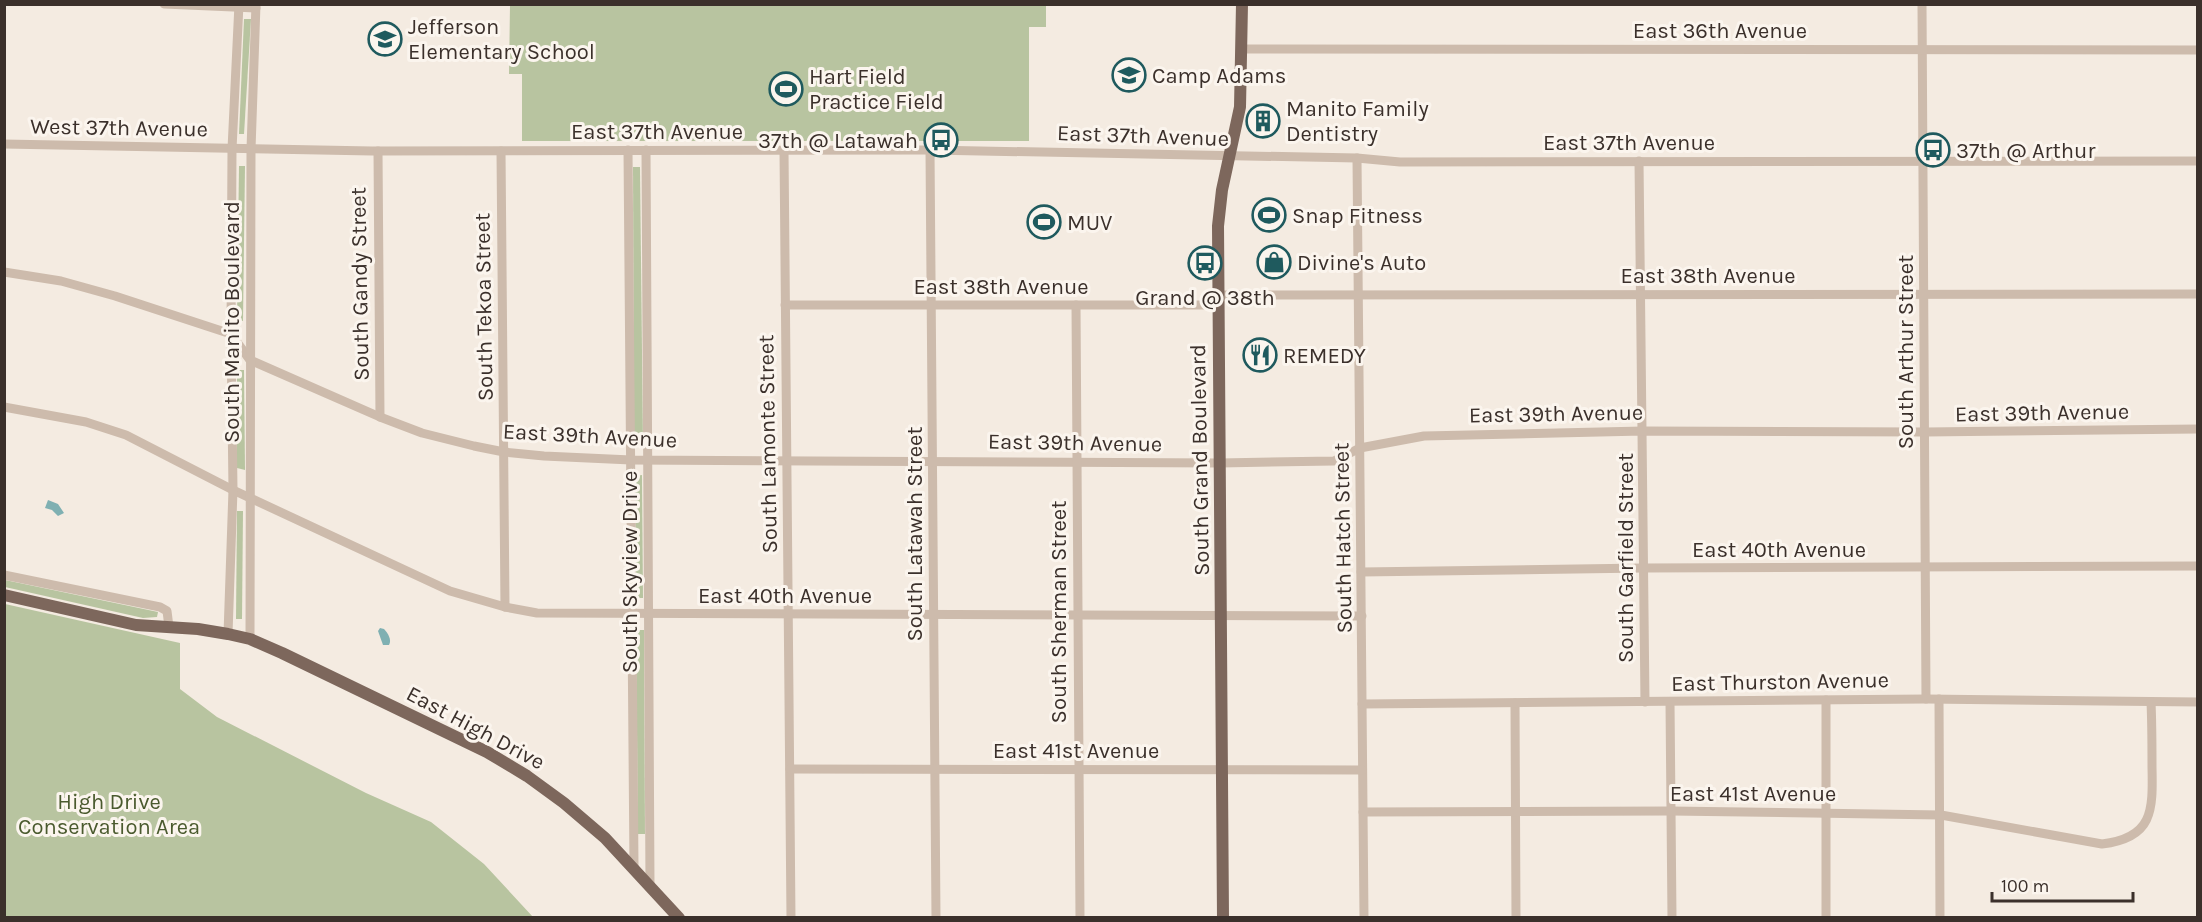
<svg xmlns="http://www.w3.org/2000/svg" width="2202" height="922" font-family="Karla,sans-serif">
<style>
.green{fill:#b8c4a0}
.water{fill:#7fb0b2}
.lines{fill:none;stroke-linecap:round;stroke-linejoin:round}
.minor{stroke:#cdbbac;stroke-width:9}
.major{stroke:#7d675c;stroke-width:12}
.labels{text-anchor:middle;stroke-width:6;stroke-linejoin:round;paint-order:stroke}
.poi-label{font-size:22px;fill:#3b302b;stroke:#fbf5ee;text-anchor:start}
.street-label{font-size:22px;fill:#3b302b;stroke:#fbf5ee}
.park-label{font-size:22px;fill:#4a5a2e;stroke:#fbf5ee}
</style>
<rect width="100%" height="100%" fill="#f4ebe1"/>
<g class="green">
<polygon points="510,5 1046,4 1046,27 1029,27 1029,141 522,141 522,74 509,74"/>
<polygon points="244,19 251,19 244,134 239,134"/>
<polygon points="239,166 245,166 243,321 237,320"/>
<polygon points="633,167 640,167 643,444 634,444"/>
<polygon points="237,370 244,370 245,470 237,468"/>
<polygon points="642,475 643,598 636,598 635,476"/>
<polygon points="237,511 243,511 242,619 236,619"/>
<polygon points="5,580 158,612 157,617 143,618 5,587"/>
<polygon points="5,604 180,643 180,689 217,717 366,793 431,822 484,864 533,917 5,917"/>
<polygon points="636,630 644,630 645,834 638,834"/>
</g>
<g class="water">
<polygon points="48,500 58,504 64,513 58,516 52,510 45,508"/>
<path d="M380,628L384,629C388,633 392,640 389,645H383L378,631Z"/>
</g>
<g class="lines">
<g class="minor">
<polyline points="164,4 256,8"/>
<polyline points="1922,4 1926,699"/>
<polyline points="1242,49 2198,50"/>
<polyline points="4,144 372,151 930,150 1357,158 1400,162 2198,161"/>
<polyline points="628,150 634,867"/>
<polyline points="646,150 650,886"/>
<polyline points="784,150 791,918"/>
<polyline points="930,150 936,918"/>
<polyline points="378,151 380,417"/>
<polyline points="501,151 505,607"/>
<polyline points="1357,158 1364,918"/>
<polyline points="1639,161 1645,702"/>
<polyline points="4,272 61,281 115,296 231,334 250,360 380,417 422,433 474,446 504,452 544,456 631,460 1220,463 1334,461 1360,448 1424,436 1643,431 1926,432 2198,429"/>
<polyline points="1218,295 2198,294"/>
<polyline points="785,305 1218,305"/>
<polyline points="1076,305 1080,918"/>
<polyline points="4,407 86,422 126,435 233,490 450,591 505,607 537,613 1362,616"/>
<polyline points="1361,572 1644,568 2198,566"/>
<polyline points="4,575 160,607 167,611 169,627"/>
<polyline points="228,634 233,490 231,334 232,149 239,4"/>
<polyline points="250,639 251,149 256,4"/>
<polyline points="1939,699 1940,918"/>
<polyline points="1826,700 1826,918"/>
<polyline points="1670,702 1672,918"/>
<polyline points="1515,703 1516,918"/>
<polyline points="1362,704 1926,699 2198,702"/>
<polyline points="790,769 1362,770"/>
<path d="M1363,812L1671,811L1941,815L2102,844C2153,838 2153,811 2152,767C2152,746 2152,724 2151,702"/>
</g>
<g class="major">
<polyline points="4,595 136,625 198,629 228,634 250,639 282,653 487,752 527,776 564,803 605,838 679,918"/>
<polyline points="1223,918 1218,226 1222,190 1240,107 1242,4"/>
</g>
</g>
<defs>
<g id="school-ring" transform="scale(1.725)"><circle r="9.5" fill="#fbf5ee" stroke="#1f5a5e" stroke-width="1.5"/><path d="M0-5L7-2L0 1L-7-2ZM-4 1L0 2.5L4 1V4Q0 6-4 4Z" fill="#1f5a5e"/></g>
<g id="stadium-ring" transform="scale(1.725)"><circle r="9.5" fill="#fbf5ee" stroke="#1f5a5e" stroke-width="1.5"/><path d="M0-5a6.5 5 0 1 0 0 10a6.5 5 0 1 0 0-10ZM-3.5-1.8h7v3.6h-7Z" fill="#1f5a5e"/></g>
<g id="building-ring" transform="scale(1.725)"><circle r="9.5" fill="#fbf5ee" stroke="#1f5a5e" stroke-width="1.5"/><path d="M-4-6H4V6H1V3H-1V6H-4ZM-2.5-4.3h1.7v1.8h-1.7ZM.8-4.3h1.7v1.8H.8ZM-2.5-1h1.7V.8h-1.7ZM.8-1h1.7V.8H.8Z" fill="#1f5a5e"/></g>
<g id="bus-ring" transform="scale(1.725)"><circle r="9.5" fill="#fbf5ee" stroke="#1f5a5e" stroke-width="1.5"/><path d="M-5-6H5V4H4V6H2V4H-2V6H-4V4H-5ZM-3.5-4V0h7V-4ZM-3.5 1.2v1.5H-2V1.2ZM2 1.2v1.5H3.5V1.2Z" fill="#1f5a5e"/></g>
<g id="shop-ring" transform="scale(1.725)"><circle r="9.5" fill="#fbf5ee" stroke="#1f5a5e" stroke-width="1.5"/><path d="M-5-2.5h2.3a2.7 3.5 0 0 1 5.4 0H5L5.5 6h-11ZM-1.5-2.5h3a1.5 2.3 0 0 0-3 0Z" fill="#1f5a5e"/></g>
<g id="restaurant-ring" transform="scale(1.725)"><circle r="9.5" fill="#fbf5ee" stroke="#1f5a5e" stroke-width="1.5"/><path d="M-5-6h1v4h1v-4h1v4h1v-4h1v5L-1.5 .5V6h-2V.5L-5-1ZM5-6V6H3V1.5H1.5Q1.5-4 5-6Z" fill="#1f5a5e"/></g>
</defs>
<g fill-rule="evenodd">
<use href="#school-ring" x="385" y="39"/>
<use href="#school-ring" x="1129" y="75"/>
<use href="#stadium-ring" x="786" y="89"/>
<use href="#building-ring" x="1263" y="121"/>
<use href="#bus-ring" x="941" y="140"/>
<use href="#bus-ring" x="1933" y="150"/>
<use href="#stadium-ring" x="1269" y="215"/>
<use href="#stadium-ring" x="1044" y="222"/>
<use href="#shop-ring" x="1274" y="262"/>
<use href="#bus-ring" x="1205" y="263"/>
<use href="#restaurant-ring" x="1260" y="355"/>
</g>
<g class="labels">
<g class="poi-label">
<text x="408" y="34">Jefferson<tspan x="408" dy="25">Elementary School</tspan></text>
<text x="1152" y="83">Camp Adams</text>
<text x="809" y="84">Hart Field<tspan x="809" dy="25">Practice Field</tspan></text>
<text x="1286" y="116">Manito Family<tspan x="1286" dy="25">Dentistry</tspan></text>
<text x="918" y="148" text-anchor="end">37th @ Latawah</text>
<text x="1956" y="158">37th @ Arthur</text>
<text x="1292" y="223">Snap Fitness</text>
<text x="1067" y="230">MUV</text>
<text x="1297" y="270">Divine's Auto</text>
<text x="1205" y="305" text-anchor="middle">Grand @ 38th</text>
<text x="1283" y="363">REMEDY</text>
</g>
<g class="street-label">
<text x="1720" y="38">East 36th Avenue</text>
<text transform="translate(119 127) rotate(1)" y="8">West 37th Avenue</text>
<text x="657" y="139">East 37th Avenue</text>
<text transform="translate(1143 135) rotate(2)" y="8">East 37th Avenue</text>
<text x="1629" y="150">East 37th Avenue</text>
<text x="1708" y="283">East 38th Avenue</text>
<text transform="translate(359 284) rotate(-91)" y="8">South Gandy Street</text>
<text x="1001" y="294">East 38th Avenue</text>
<text transform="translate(483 307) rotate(-91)" y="8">South Tekoa Street</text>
<text transform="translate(231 322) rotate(-90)" y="8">South Manito Boulevard</text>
<text transform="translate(1905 352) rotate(-90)" y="8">South Arthur Street</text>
<text transform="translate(2042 412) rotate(-1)" y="8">East 39th Avenue</text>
<text transform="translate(1556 413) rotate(-1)" y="8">East 39th Avenue</text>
<text transform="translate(590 435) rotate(3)" y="8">East 39th Avenue</text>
<text transform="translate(1075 442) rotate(1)" y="8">East 39th Avenue</text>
<text transform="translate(767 444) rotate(-91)" y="8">South Lamonte Street</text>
<text transform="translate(1199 460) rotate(-91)" y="8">South Grand Boulevard</text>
<text transform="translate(914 534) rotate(-90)" y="8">South Latawah Street</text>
<text transform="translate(1342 538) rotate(-91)" y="8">South Hatch Street</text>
<text x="1779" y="557">East 40th Avenue</text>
<text transform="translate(1625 558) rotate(-90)" y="8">South Garfield Street</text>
<text transform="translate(629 572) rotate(-90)" y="8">South Skyview Drive</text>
<text x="785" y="603">East 40th Avenue</text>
<text transform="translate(1058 612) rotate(-90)" y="8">South Sherman Street</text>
<text transform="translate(1780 681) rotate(-1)" y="8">East Thurston Avenue</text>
<text transform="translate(476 727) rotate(28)" y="8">East High Drive</text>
<text x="1076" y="758">East 41st Avenue</text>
<text x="1753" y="801">East 41st Avenue</text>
</g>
<g class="park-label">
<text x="109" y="809">High Drive<tspan x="109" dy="25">Conservation Area</tspan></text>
</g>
</g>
<rect width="2202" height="922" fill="none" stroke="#3b302b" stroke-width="12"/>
<path d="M1992 892v9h141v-9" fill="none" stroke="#3b302b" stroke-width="3"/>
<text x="2001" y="892" font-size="18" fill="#3b302b" stroke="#fbf5ee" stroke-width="4.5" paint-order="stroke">100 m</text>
</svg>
